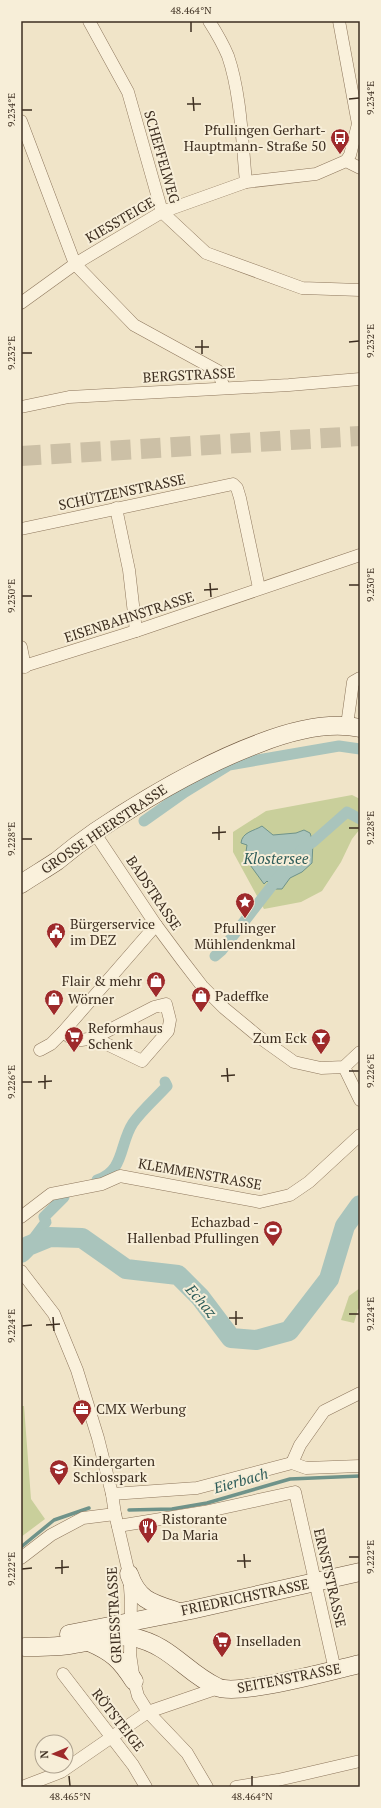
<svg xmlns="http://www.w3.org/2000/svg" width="381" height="1808" font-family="'PT Serif',serif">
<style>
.green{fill:#c9cf9b}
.water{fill:#a9c4bc;stroke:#6f938a}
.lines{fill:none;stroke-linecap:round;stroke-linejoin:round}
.stream{stroke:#6f938a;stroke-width:3.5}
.canal{stroke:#a9c4bc;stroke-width:11}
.river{stroke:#a9c4bc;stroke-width:20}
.primary-tunnel{stroke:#ccc0a6;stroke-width:20;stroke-dasharray:20 10;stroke-linecap:butt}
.minor-casing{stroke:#8d765c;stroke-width:13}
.secondary-casing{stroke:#6f573f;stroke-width:19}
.minor{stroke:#faf1dc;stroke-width:12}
.secondary{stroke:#faf1dc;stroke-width:18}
.ticks{fill:none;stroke:#3d2e20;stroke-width:1.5}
.labels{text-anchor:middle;stroke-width:4;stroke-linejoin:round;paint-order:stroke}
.poi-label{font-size:14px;fill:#3d2e20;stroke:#f7eed8;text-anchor:start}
.street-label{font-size:14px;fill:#3d2e20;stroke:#f7eed8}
.water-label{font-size:15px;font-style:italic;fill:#2f5d5a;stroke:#f7eed8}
.neatline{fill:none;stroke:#3d2e20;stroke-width:1.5}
.ticks-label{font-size:10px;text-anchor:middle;fill:#3d2e20}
</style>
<rect width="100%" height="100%" fill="#f0e4c8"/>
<g class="green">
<polygon points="352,795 360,799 360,829 352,839 341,862 322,891 301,902 264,909 233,852 233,832 266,811"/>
<polygon points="360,1288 360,1308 358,1309 354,1323 341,1320 349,1296"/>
<polygon points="21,1406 24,1406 31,1499 45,1519 21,1537"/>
</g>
<path class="water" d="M262,826L273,835L296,833L304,830L310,833L313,842L312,863L302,872L290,878L282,889H275L267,881L264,884L245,858L247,845L241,843C242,832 254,831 262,826Z"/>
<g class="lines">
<g class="stream">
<polyline points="129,1510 172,1509 207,1503 290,1479 360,1476"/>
<polyline points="21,1547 54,1520 89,1508"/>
</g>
<g class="canal">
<polyline points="144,821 185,792 229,765 339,746 360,749"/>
<polyline points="301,850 313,842 347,812 360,819"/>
<polyline points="215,956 222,950 281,874"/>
<path d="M97,1180C125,1171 119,1144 133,1123C142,1110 156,1098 167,1086L165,1082"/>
<polyline points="28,1246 46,1222 44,1217 64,1197"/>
</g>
<polyline class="river" points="21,1253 28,1246 50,1237 82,1238 126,1269 178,1275 200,1297 231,1338 256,1340 289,1331 329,1279 345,1226 360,1205"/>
<polyline class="primary-tunnel" points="21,456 360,436"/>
<g class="minor-casing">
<g id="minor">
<polyline points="89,21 128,92 162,212 206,253 302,288 360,290"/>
<path d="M209,21C216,32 223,44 228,56C241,94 242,142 246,182"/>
<polyline points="339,21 358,124 350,155 346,161"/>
<polyline points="21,121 75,264 134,325 218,371 224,388"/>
<polyline points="21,303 75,264 162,212 246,182 316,174 346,161 360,168"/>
<polyline points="21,407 69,397 289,385 360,379"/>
<polyline points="116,508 129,570 136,631"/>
<polyline points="21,529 233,484 237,488 240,498 259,588"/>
<polyline points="21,647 25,667"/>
<polyline points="21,667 136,631 360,555"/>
<polyline points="347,725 353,682 360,678"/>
<polyline points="94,832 156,925 182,960 202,986 224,1008 259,1037 294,1062 321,1068 344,1067 360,1052"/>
<polyline points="63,1032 75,1041 94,1038 154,1007 166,1004 170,1020 168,1031 142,1061 94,1038"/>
<polyline points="40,1050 51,1044 63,1032 156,925"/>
<polyline points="344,1067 360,1100"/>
<polyline points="21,1217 51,1194 102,1184 120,1176 260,1202 290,1195 309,1182 360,1135"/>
<polyline points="21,1271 54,1314 77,1370 98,1438 112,1494 115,1514 129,1574 131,1601 130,1654 134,1681 138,1696 148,1712 187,1753 207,1787"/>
<polyline points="292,1463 300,1445 324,1411 360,1393"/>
<polyline points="292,1463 306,1468 360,1466"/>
<polyline points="112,1494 197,1488 292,1463"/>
<polyline points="118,1526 204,1512 295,1492 335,1670"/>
<polyline points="21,1558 51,1535 83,1518 115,1514"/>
<polyline points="63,1674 133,1765 146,1787"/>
<polyline points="22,1787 61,1772 148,1712 218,1688"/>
<polyline points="236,1787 278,1780 360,1761"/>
</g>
</g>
<g class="secondary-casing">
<g id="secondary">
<path d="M21,884C33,876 45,869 57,861C69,851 82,841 95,832C147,797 201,765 260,743C291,731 327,721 360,728"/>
<path d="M129,1574C138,1600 151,1603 176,1611"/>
<polyline points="69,1634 191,1610 360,1572"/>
<path d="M89,1642C112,1652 120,1659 134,1681"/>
<path d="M24,1647C39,1647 54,1647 69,1645C84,1643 119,1634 132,1637C171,1645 185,1672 217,1687C237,1697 334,1670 360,1664"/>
</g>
</g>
<use href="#minor" class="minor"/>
<use href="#secondary" class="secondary"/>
</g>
<path class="ticks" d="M191,22V32M193,97L194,111M349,99L359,98M187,104H201M22,110H32M202,340V354M349,342L359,341M195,347H209M22,353H32M210,583L211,597M349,585H359M204,590L218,589M22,596H32M219,826V840M349,828H359M212,833L226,832M22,839H32M227,1068L228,1082M349,1071H359M45,1075V1089M221,1076L235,1075M22,1082H32M38,1082L52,1081M236,1311V1325M349,1314H359M53,1317L54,1331M229,1318H243M46,1325L60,1324M22,1326L32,1325M244,1554L245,1568M349,1557H359M62,1560V1574M237,1561H251M55,1568L69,1567M22,1569L32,1568M69,1776L70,1786M252,1776V1786"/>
<defs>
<g id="bus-pin" transform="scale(1)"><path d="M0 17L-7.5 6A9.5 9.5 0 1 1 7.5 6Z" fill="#9e2a2b" stroke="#f7eed8"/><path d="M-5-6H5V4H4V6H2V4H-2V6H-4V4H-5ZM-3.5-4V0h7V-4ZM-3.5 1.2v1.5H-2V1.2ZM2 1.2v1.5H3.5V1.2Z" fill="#fff"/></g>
<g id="sight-pin" transform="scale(1)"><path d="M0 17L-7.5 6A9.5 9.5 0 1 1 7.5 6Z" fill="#9e2a2b" stroke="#f7eed8"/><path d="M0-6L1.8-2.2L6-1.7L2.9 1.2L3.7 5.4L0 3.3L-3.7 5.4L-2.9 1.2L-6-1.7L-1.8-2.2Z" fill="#fff"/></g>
<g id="civic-pin" transform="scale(1)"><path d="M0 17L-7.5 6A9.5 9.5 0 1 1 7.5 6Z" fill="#9e2a2b" stroke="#f7eed8"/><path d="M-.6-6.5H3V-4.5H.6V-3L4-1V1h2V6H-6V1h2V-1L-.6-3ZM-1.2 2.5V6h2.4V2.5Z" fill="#fff"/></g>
<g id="shop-pin" transform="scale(1)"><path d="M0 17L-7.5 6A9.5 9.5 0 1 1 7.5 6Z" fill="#9e2a2b" stroke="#f7eed8"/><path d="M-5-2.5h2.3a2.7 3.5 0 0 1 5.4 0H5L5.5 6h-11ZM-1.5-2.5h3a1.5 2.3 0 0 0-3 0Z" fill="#fff"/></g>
<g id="supermarket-pin" transform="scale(1)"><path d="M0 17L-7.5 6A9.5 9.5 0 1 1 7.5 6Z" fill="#9e2a2b" stroke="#f7eed8"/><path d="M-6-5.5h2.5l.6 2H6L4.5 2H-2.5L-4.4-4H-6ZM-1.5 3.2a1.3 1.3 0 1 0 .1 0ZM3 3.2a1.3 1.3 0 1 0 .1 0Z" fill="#fff"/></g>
<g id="bar-pin" transform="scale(1)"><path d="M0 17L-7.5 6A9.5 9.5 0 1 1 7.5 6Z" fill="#9e2a2b" stroke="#f7eed8"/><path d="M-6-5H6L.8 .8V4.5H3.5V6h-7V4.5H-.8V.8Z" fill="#fff"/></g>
<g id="stadium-pin" transform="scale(1)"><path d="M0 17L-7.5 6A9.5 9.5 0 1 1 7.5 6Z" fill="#9e2a2b" stroke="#f7eed8"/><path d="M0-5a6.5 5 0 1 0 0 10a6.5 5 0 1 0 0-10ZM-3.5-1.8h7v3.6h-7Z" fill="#fff"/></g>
<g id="office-pin" transform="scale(1)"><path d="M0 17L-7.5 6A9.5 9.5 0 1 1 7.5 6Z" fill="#9e2a2b" stroke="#f7eed8"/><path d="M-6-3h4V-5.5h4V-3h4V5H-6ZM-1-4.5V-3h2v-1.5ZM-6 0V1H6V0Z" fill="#fff"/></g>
<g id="school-pin" transform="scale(1)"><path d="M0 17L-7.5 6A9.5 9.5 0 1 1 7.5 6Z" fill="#9e2a2b" stroke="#f7eed8"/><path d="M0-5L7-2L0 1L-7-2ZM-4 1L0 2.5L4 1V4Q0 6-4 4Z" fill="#fff"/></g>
<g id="restaurant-pin" transform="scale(1)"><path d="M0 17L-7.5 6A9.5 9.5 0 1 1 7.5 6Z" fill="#9e2a2b" stroke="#f7eed8"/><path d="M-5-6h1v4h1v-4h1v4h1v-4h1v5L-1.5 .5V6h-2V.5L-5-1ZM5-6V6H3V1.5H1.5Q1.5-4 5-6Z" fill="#fff"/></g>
</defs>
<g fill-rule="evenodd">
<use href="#bus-pin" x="340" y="138"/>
<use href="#sight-pin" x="245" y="902"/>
<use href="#civic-pin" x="56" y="932"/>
<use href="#shop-pin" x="156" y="981"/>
<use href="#shop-pin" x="201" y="996"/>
<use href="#shop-pin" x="54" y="999"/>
<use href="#supermarket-pin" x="74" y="1036"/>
<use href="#bar-pin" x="321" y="1038"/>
<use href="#stadium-pin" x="273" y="1230"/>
<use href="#office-pin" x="82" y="1409"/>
<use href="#school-pin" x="59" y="1469"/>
<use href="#restaurant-pin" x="148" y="1527"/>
<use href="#supermarket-pin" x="222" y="1641"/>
</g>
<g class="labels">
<g class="poi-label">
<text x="326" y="135" text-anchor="end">Pfullingen Gerhart-<tspan x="326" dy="16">Hauptmann- Straße 50</tspan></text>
<text x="70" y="929">Bürgerservice<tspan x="70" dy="16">im DEZ</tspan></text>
<text x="245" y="933" text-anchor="middle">Pfullinger<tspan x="245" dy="16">Mühlendenkmal</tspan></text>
<text x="142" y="986" text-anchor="end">Flair &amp; mehr</text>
<text x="215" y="1001">Padeffke</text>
<text x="68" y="1004">Wörner</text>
<text x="88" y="1033">Reformhaus<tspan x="88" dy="16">Schenk</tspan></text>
<text x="307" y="1043" text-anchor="end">Zum Eck</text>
<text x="259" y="1227" text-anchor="end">Echazbad -<tspan x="259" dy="16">Hallenbad Pfullingen</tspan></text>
<text x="96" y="1414">CMX Werbung</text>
<text x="73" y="1466">Kindergarten<tspan x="73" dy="16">Schlosspark</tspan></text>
<text x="162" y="1524">Ristorante<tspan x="162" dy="16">Da Maria</tspan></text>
<text x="236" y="1646">Inselladen</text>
</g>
<g class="street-label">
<text transform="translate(162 157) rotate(74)" y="5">SCHEFFELWEG</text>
<text transform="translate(120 220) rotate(-30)" y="5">KIESSTEIGE</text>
<text transform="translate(189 375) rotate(-3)" y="5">BERGSTRASSE</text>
<text transform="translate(122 492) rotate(-12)" y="5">SCHÜTZENSTRASSE</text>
<text transform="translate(129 617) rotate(-18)" y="5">EISENBAHNSTRASSE</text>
<text transform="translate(104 829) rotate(-34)" y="5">GROSSE HEERSTRASSE</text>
<text transform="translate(154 893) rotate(56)" y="5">BADSTRASSE</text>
<text transform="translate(200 1174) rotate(10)" y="5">KLEMMENSTRASSE</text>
<text transform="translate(330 1578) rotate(77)" y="5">ERNSTSTRASSE</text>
<text transform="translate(245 1597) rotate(-12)" y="5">FRIEDRICHSTRASSE</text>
<text transform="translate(114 1615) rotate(-93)" y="5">GRIESSTRASSE</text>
<text transform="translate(289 1678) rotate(-11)" y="5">SEITENSTRASSE</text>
<text transform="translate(118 1720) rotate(52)" y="5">RÖTSTEIGE</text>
</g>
<g class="water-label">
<text x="276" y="864">Klostersee</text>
<text transform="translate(201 1301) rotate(49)" y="5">Echaz</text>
<text transform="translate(241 1481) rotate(-16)" y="5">Eierbach</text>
</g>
</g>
<rect width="381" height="1808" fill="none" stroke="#f7eed8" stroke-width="44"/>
<g transform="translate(54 1754) rotate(268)"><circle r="19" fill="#f7eed8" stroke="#ada18e"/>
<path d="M0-3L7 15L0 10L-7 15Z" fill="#9e2a2b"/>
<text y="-6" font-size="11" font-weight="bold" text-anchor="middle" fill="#3d2e20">N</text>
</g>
<rect x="22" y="22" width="337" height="1764" class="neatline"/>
<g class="ticks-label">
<text x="191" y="14">48.464°N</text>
<text transform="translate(370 98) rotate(-90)" y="4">9.234°E</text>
<text transform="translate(11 110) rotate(-90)" y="4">9.234°E</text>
<text transform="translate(370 341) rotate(-90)" y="4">9.232°E</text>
<text transform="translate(11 353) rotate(-90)" y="4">9.232°E</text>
<text transform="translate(370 585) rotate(-90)" y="4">9.230°E</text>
<text transform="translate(11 596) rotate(-90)" y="4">9.230°E</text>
<text transform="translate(370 828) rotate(-90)" y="4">9.228°E</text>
<text transform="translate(11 839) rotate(-90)" y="4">9.228°E</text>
<text transform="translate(370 1071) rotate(-90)" y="4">9.226°E</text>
<text transform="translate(11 1082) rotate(-90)" y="4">9.226°E</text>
<text transform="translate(370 1314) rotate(-90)" y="4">9.224°E</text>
<text transform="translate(11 1326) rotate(-90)" y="4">9.224°E</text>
<text transform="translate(370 1557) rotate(-90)" y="4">9.222°E</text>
<text transform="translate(11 1569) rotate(-90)" y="4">9.222°E</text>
<text x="70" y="1800">48.465°N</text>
<text x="252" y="1800">48.464°N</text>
</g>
</svg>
